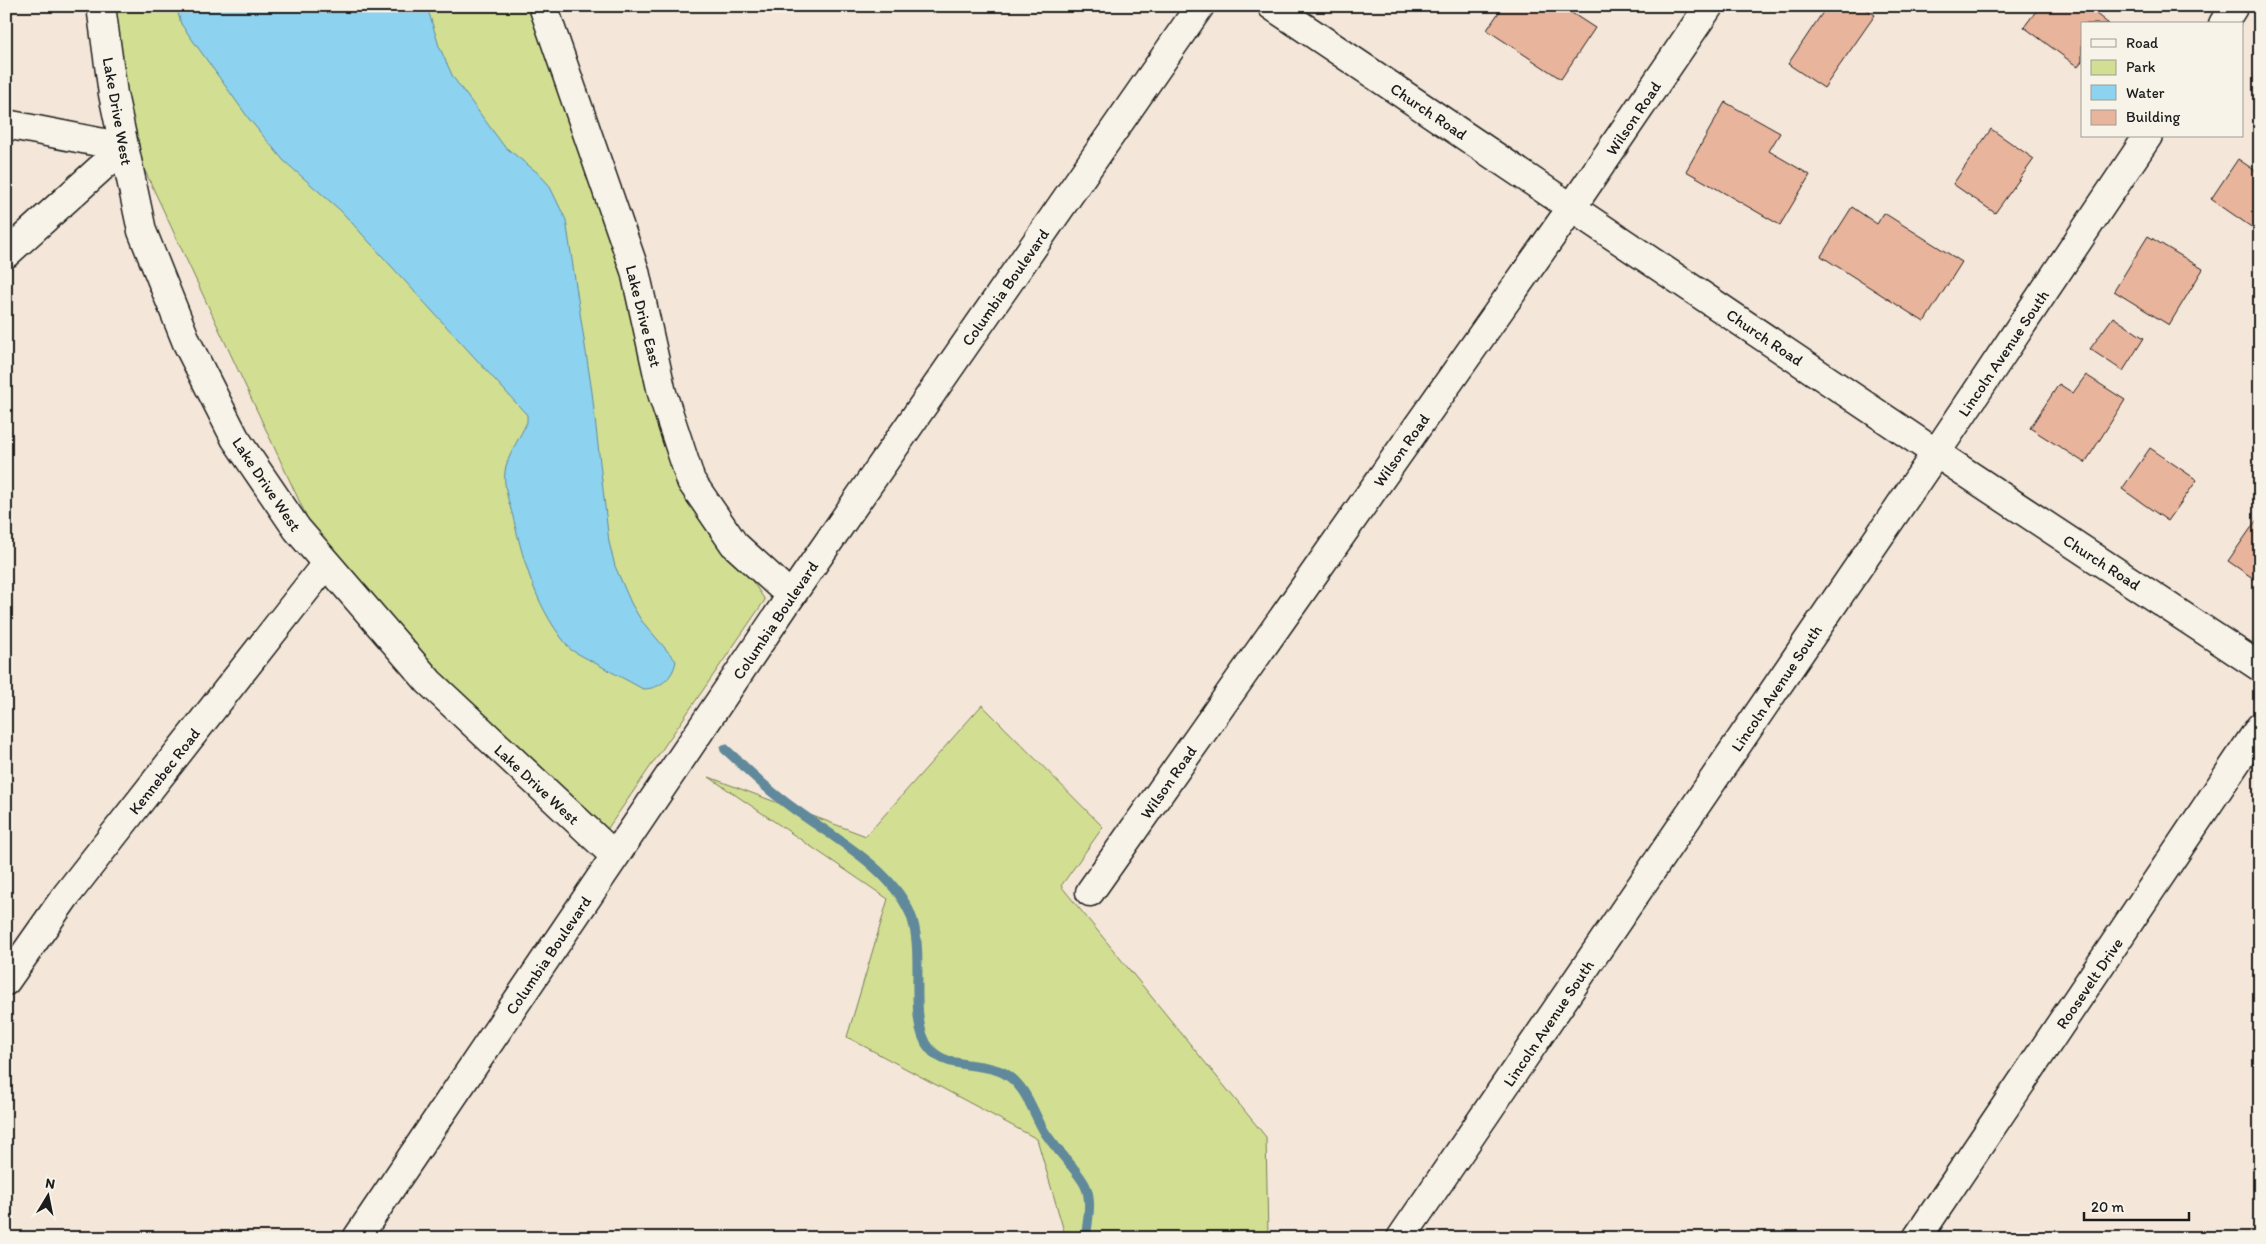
<svg xmlns="http://www.w3.org/2000/svg" width="2266" height="1244" font-family="Itim,sans-serif">
<style>
.green{fill:#d2df92;stroke:#777e57}
.water{fill:#8dd2ef;stroke:#60899b}
.lines{fill:none;stroke-linecap:round;stroke-linejoin:round}
.stream{stroke:#60899b;stroke-width:10}
.building{fill:#e8b49b;stroke:#1c1c1c}
.street-casing{stroke:#1c1c1c;stroke-width:31}
.primary-casing{stroke:#1c1c1c;stroke-width:31}
.street{stroke:#f7f3e8;stroke-width:28}
.primary{stroke:#f7f3e8;stroke-width:28}
.labels{text-anchor:middle;stroke-width:4;stroke-linejoin:round;paint-order:stroke}
.street-label{font-size:16px;fill:#1c1c1c;stroke:#f7f3e8}
</style>
<rect width="100%" height="100%" fill="#f4e6d9"/>
<filter id="ink" filterUnits="userSpaceOnUse"><feTurbulence type="fractalNoise" baseFrequency=".02" numOctaves="2"/><feDisplacementMap in="SourceGraphic" scale="10" xChannelSelector="R" yChannelSelector="G"/><feConvolveMatrix kernelMatrix="1 2 1 2 8 2 1 2 1" color-interpolation-filters="sRGB"/></filter>
<g filter="url(#ink)">
<g class="green">
<polygon points="113,6 557,6 674,464 765,600 595,847 331,569 118,113"/>
<polygon points="982,705 1103,827 1061,886 1266,1137 1268,1238 1066,1238 1037,1139 847,1037 888,899 709,777 866,836"/>
</g>
<path class="water" d="M176,6H429V13L439,46L453,77L504,146L538,173L549,185L566,220L592,392L609,542L615,566L631,603L641,620L676,661C673,678 660,689 643,689L571,650C537,610 525,567 513,517C509,502 503,486 505,471C506,459 521,435 527,422V415L341,211L284,161L249,119L181,24Z"/>
<g class="lines">
<path class="stream" d="M725,749C743,765 761,784 781,799C822,832 888,863 910,913C927,952 906,1021 930,1049C948,1070 981,1061 1004,1073C1026,1085 1032,1111 1044,1131C1055,1149 1077,1169 1085,1185C1093,1201 1087,1222 1086,1238"/>
</g>
<g class="building">
<polygon points="1503,6 1561,6 1595,28 1561,79 1487,30"/>
<polygon points="1827,6 1862,6 1875,15 1824,88 1788,64"/>
<polygon points="2040,6 2086,6 2109,24 2082,24 2082,61 2078,67 2024,27"/>
<polygon points="1725,102 1780,133 1769,151 1810,175 1780,225 1686,171"/>
<polygon points="1991,129 2034,159 1995,213 1953,184"/>
<polygon points="2238,159 2260,174 2260,233 2211,199"/>
<polygon points="1852,207 1877,224 1884,213 1962,262 1924,322 1821,256"/>
<polygon points="2148,236 2203,269 2169,325 2114,291"/>
<polygon points="2113,317 2144,338 2123,371 2090,349"/>
<polygon points="2086,375 2125,400 2085,463 2030,428 2059,384 2073,393"/>
<polygon points="2150,448 2197,480 2168,521 2122,489"/>
<polygon points="2258,518 2260,519 2260,583 2228,561"/>
</g>
<g class="lines">
<g class="street-casing">
<g id="street">
<polyline points="101,6 113,94 142,231 187,343 235,438 297,529 429,682 615,856"/>
<polyline points="543,6 635,271 662,393 691,481 734,544 791,596"/>
<polyline points="2223,24 2234,6"/>
<polyline points="6,124 124,147"/>
<polyline points="6,254 124,147"/>
<polyline points="1090,892 1572,207 1709,6"/>
<polyline points="6,981 65,897 326,564"/>
<polyline points="357,1238 791,596 1200,6"/>
<polyline points="1401,1238 1936,453 2148,136"/>
<polyline points="1917,1238 2260,727"/>
</g>
</g>
<g class="primary-casing">
<polyline id="primary" points="1272,6 1936,453 2260,667"/>
</g>
<use href="#street" class="street"/>
<use href="#primary" class="primary"/>
</g>
</g>
<g class="labels">
<g class="street-label">
<text transform="translate(118 111) rotate(80)" y="6">Lake Drive West</text>
<text transform="translate(1429 111) rotate(34)" y="6">Church Road</text>
<text transform="translate(1633 118) rotate(-56)" y="6">Wilson Road</text>
<text transform="translate(1005 287) rotate(-55)" y="6">Columbia Boulevard</text>
<text transform="translate(644 316) rotate(76)" y="6">Lake Drive East</text>
<text transform="translate(1765 337) rotate(34)" y="6">Church Road</text>
<text transform="translate(2003 353) rotate(-56)" y="6">Lincoln Avenue South</text>
<text transform="translate(1401 450) rotate(-55)" y="6">Wilson Road</text>
<text transform="translate(267 484) rotate(56)" y="6">Lake Drive West</text>
<text transform="translate(2102 562) rotate(33)" y="6">Church Road</text>
<text transform="translate(775 620) rotate(-56)" y="6">Columbia Boulevard</text>
<text transform="translate(1776 688) rotate(-56)" y="6">Lincoln Avenue South</text>
<text transform="translate(164 771) rotate(-52)" y="6">Kennebec Road</text>
<text transform="translate(1168 782) rotate(-55)" y="6">Wilson Road</text>
<text transform="translate(537 784) rotate(43)" y="6">Lake Drive West</text>
<text transform="translate(548 955) rotate(-56)" y="6">Columbia Boulevard</text>
<text transform="translate(2089 983) rotate(-56)" y="6">Roosevelt Drive</text>
<text transform="translate(1548 1023) rotate(-56)" y="6">Lincoln Avenue South</text>
</g>
</g>
<rect width="2266" height="1244" fill="none" stroke="#f7f3e8" stroke-width="25"/>
<rect x="12" y="12" width="2241" height="1219" fill="none" stroke="#1c1c1c" stroke-width="2" filter="url(#ink)"/>
<rect x="2081" y="22" width="162" height="115" fill="#f7f3e8" stroke="#9f9d96"/>
<rect x="2091" y="39" width="25" height="8" fill="#f7f3e8" stroke="#9f9d96"/>
<text x="2126" y="48" font-size="15" fill="#1c1c1c">Road</text>
<rect x="2091" y="60" width="25" height="15" fill="#d2df92" stroke="#9f9d96"/>
<text x="2126" y="72" font-size="15" fill="#1c1c1c">Park</text>
<rect x="2091" y="85" width="25" height="15" fill="#8dd2ef" stroke="#9f9d96"/>
<text x="2126" y="98" font-size="15" fill="#1c1c1c">Water</text>
<rect x="2091" y="110" width="25" height="15" fill="#e8b49b" stroke="#9f9d96"/>
<text x="2126" y="122" font-size="15" fill="#1c1c1c">Building</text>
<g transform="translate(48 1196) rotate(10)" stroke="#f7f3e8" stroke-width="4" paint-order="stroke">
<path d="M0-4L9 19L0 12L-9 19Z" fill="#1c1c1c"/>
<text y="-8" font-size="14" font-weight="bold" text-anchor="middle" fill="#1c1c1c">N</text>
</g>
<path d="M2084 1212v8h105v-8" fill="none" stroke="#1c1c1c" stroke-width="2.5"/>
<text x="2091" y="1212" font-size="15" fill="#1c1c1c" stroke="#f7f3e8" stroke-width="4" paint-order="stroke">20 m</text>
</svg>
